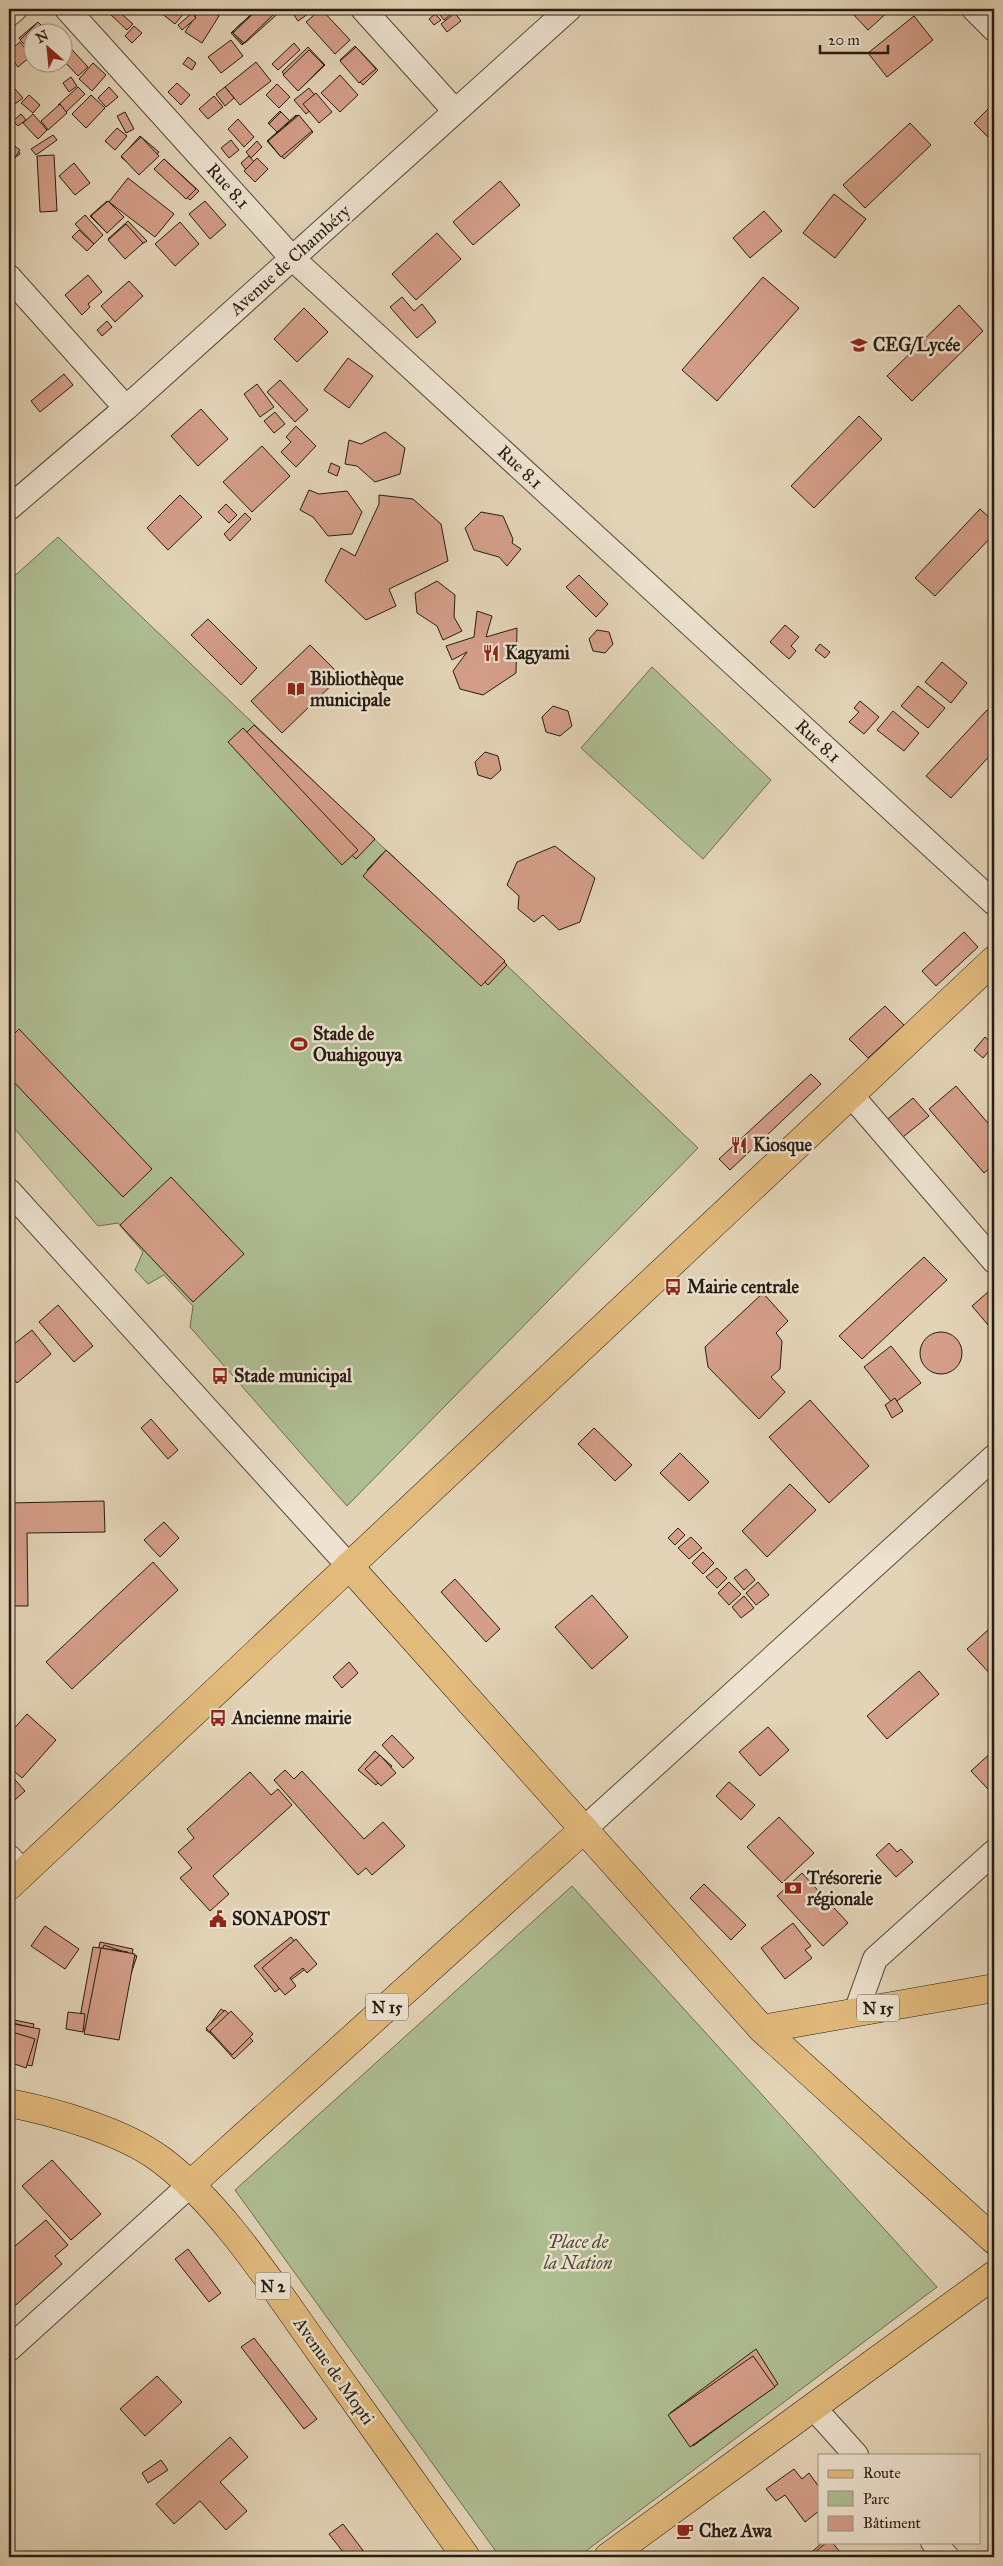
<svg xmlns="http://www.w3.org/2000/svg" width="1003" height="2566" font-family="'IM FELL Great Primer',serif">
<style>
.green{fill:#aebe92;stroke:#6a6d52}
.building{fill:#d49e88;stroke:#261c12}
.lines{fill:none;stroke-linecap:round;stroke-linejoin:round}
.minor-casing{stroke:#554a3b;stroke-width:26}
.major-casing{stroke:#261c12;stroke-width:29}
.minor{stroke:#ede3d0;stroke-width:24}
.major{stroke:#e2ba7c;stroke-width:28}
.labels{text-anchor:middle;stroke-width:5;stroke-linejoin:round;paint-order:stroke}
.shield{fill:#ede3d0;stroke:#62584b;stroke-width:1}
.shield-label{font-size:16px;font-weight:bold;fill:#261c12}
.street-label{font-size:18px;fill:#261c12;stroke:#ede3d0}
.poi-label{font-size:18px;font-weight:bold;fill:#261c12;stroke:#ede3d0;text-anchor:start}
.park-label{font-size:18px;font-style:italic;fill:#4f4d38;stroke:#ede3d0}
</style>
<rect width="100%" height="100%" fill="#e3d4b7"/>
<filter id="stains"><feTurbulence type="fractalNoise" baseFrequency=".004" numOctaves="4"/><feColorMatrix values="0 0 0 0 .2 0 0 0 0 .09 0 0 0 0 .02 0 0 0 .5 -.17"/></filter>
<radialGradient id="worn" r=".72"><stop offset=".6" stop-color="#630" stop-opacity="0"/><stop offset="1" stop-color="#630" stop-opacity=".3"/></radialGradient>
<g class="green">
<polygon points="58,537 698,1148 347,1506 190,1327 193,1306 164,1275 148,1284 135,1270 143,1252 118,1223 98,1226 9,1122 9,581"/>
<polygon points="652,667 771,780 703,859 581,748"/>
<polygon points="572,1886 937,2287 578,2557 500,2557 235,2190"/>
</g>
<g class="building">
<polygon points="116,9 133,24 127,30 110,14"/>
<polygon points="156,9 178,9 184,13 175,24"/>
<polygon points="200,9 207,9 219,16 202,43 185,32"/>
<polygon points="257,9 280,9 242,45 231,33"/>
<polygon points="257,9 282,9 243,44 232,32"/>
<polygon points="258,9 283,9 245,43 233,31"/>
<polygon points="258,9 279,9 244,43 233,33"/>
<polygon points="297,9 315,9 298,21 292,12"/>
<polygon points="321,9 350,40 335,54 306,22"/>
<polygon points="436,9 452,9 442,17"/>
<polygon points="438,9 457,9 444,20 436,10"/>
<polygon points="856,9 891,9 868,30 852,13"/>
<polygon points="192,13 196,18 182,30 178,25"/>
<polygon points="455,13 461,21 447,32 441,24"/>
<polygon points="435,14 441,20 434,25 429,19"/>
<polygon points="914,16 933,40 887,77 868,53"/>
<polygon points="38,22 47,32 32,32 32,49 30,51 19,38"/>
<polygon points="38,22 48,32 32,32 31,51 20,40"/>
<polygon points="134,26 142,33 132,43 125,36"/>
<polygon points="62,39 88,67 78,76 62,59"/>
<polygon points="231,40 243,56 221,73 208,57"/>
<polygon points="20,42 31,56 18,67 9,55 9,51"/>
<polygon points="294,43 300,50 278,70 272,64"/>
<polygon points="355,46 378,70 363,85 340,60"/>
<polygon points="308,47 325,65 299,90 282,72"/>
<polygon points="356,47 376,69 359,83 340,61"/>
<polygon points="309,50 324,65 298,91 283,75"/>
<polygon points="188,57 196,63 192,70 183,64"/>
<polygon points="256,62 271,81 240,105 225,87"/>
<polygon points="93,63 106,75 92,91 79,79"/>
<polygon points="340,75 358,95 340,112 321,93"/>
<polygon points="71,77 77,86 69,92 63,83"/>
<polygon points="177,83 190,95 181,105 168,92"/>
<polygon points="277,84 290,97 279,108 266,95"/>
<polygon points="78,87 85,94 65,113 58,105"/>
<polygon points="109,87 118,97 106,107 98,98"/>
<polygon points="225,87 234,98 225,106 216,94"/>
<polygon points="309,88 320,102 306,114 294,100"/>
<polygon points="15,89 23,98 15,104 9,95"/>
<polygon points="316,93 332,112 319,123 303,104"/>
<polygon points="29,95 40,105 33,113 21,103"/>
<polygon points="91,95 105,108 86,128 72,114"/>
<polygon points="214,96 223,107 208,119 199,109"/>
<polygon points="994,103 994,143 974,123"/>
<polygon points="60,104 67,113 48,130 41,121"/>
<polygon points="280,111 287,118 275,130 268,123"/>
<polygon points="125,112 134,129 126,133 117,116"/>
<polygon points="281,112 290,121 278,133 269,124"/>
<polygon points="21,114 26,120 18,126 13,121"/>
<polygon points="33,114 47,130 38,139 23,123"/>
<polygon points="296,115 311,131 281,157 267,141"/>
<polygon points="297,115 313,132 284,159 268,141"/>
<polygon points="299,115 312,131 281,157 268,141"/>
<polygon points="238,119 254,137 244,147 228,129"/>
<polygon points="910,123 931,145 865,208 843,185"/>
<polygon points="117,128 127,136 115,150 105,141"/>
<polygon points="53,135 57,140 36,155 31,149"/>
<polygon points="140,136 159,152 140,173 121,157"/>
<polygon points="141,137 159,156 139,175 121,156"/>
<polygon points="231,140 239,150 229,158 221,148"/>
<polygon points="12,141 20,154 10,161 9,143"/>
<polygon points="257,141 262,147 251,158 246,152"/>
<polygon points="9,142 20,150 13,160 9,157"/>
<polygon points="54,155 57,211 40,212 37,156"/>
<polygon points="249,156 255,163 246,170 241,163"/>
<polygon points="257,158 268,169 255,182 244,171"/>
<polygon points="164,159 199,191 190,200 155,169"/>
<polygon points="164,159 196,189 186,199 154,169"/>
<polygon points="74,163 90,183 75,195 59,176"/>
<polygon points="128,178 174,214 155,237 109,202"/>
<polygon points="500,181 520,205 473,245 453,222"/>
<polygon points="834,194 866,219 835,258 803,233"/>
<polygon points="107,201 123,218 106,232 90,216"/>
<polygon points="108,201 124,217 107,233 91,216"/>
<polygon points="205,201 226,225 210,239 189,214"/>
<polygon points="764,211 782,231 750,258 733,238"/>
<polygon points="85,215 103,235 94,244 75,224"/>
<polygon points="128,221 147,241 133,249 123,240 114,246 108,239"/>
<polygon points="180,222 199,244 175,266 155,244"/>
<polygon points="126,224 143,243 125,259 108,240"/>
<polygon points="79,230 94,244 87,251 72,237"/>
<polygon points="437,233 461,259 416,300 392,274"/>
<polygon points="88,275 102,292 88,304 90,307 82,315 65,295"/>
<polygon points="763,277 799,308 717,401 682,370"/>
<polygon points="129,281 143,296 115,322 101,306"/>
<polygon points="402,297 414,311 422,304 436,322 417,338 390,307"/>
<polygon points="959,305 983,331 912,401 887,376"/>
<polygon points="304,308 328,332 297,362 274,339"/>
<polygon points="107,321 112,327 102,336 97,330"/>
<polygon points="348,358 373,376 349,408 324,390"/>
<polygon points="64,374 73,385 40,412 31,401"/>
<polygon points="280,380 308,410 295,422 267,392"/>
<polygon points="257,384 274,407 260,417 244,394"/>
<polygon points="201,409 228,439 198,466 171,436"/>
<polygon points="275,412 285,424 274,433 264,421"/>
<polygon points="859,416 882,439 814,508 791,486"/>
<polygon points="296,426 316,446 296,467 281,452 291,442 286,437"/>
<polygon points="385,432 405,448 400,474 375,482 357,466 345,464 349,440 361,444"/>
<polygon points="262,446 290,476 252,512 223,482"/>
<polygon points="331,463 340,467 337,476 328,472"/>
<polygon points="309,490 319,494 347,491 362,512 352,534 328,536 313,517 300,510"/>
<polygon points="180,495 202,517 168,550 147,528"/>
<polygon points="379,495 413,499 441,524 448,561 389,589 396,606 366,620 325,581 341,548 355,556 379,504"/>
<polygon points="226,504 237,515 229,523 218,512"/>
<polygon points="980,509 994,522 994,534 935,596 915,578"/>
<polygon points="481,512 503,516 513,539 512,543 521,549 507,566 499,557 474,550 465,528"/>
<polygon points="245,513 251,519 230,541 224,534"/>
<polygon points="579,575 608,604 596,617 566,587"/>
<polygon points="437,581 455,595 454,617 462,631 443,640 437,626 417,613 415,593"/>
<polygon points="477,611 492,616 486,637 517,628 516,673 483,695 460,689 453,671 467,652 452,660 446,646 474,637"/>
<polygon points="208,619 257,668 241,685 191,635"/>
<polygon points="785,625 799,637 791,646 796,651 789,659 770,642"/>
<polygon points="597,630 609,632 613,644 605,653 593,651 589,639"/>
<polygon points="820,644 830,652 825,658 815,650"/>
<polygon points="310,645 341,676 282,733 251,701"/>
<polygon points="942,662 967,683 951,703 925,682"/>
<polygon points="918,686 945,708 928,728 901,706"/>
<polygon points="860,701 879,717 864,734 849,722 859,712 854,708"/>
<polygon points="553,706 568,711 572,726 560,736 546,732 542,717"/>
<polygon points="987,710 994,717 994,751 951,798 926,776"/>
<polygon points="893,711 919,733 904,751 877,730"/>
<polygon points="254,725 375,839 356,859 235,744"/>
<polygon points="243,728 358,850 342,865 228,742"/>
<polygon points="485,752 498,756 501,770 491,779 478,775 475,762"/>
<polygon points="555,846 595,878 580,922 559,930 543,915 534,922 518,909 519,896 507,885 517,862"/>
<polygon points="386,850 507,965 488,985 367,870"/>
<polygon points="386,850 505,961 481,986 363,876"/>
<polygon points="964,932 978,947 936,986 922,971"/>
<polygon points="885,1006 904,1025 868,1058 849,1039"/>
<polygon points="19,1029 152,1169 123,1197 9,1077 9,1039"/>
<polygon points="985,1037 994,1045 983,1058 974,1050"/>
<polygon points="811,1074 821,1084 730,1170 719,1159"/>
<polygon points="956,1086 994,1130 994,1165 984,1173 929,1109"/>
<polygon points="913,1098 929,1116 898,1141 883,1123"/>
<polygon points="171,1177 244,1254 193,1302 120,1225"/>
<polygon points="924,1257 947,1280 862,1359 839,1336"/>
<polygon points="988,1292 994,1299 994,1332 972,1306"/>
<polygon points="763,1293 788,1321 776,1333 782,1341 780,1369 771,1377 785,1392 759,1419 708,1367 705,1347"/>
<polygon points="58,1305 93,1346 74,1362 39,1322"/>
<polygon points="32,1330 51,1354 17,1383 9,1373 9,1348"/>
<circle cx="941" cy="1353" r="21"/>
<polygon points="891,1346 921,1383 893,1404 864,1367"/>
<polygon points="895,1398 903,1411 892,1418 885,1405"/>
<polygon points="810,1400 869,1466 829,1503 769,1437"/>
<polygon points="151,1419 178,1450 168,1459 141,1428"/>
<polygon points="594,1428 632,1465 615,1481 578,1444"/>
<polygon points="680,1453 709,1482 689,1501 660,1473"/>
<polygon points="790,1484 816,1510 767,1557 742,1531"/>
<polygon points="104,1501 105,1532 27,1533 28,1606 9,1606 9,1503"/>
<polygon points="164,1522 179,1538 160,1557 144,1540"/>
<polygon points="678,1528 685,1535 675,1545 668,1538"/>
<polygon points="691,1537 702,1548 689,1559 678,1548"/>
<polygon points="703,1552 714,1563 703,1574 692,1563"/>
<polygon points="153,1562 178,1590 72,1689 46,1662"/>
<polygon points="717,1568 727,1578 717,1588 706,1577"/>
<polygon points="746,1569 755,1580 744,1590 734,1578"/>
<polygon points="455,1579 500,1629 486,1642 441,1592"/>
<polygon points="729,1582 741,1594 729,1605 718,1593"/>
<polygon points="758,1582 769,1595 756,1605 746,1593"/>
<polygon points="592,1595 628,1637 592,1669 555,1627"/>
<polygon points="744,1596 754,1608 741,1618 732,1607"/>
<polygon points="988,1630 994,1636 994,1678 967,1649"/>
<polygon points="349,1662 358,1673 342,1688 333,1677"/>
<polygon points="919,1671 939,1694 887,1739 867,1716"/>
<polygon points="27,1714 56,1740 22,1778 9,1767 9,1734"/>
<polygon points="768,1727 789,1750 760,1776 739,1752"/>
<polygon points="392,1735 414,1758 403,1768 382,1745"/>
<polygon points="994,1750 994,1783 988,1789 971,1771"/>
<polygon points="375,1751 392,1766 376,1785 358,1770"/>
<polygon points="380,1755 396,1773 381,1786 365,1769"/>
<polygon points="285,1770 294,1779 302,1771 364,1839 383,1822 405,1846 372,1875 366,1868 358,1875 274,1780"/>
<polygon points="250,1772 271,1795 278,1789 292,1805 213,1876 229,1894 210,1911 180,1878 192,1868 178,1852 194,1838 187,1829"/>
<polygon points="9,1773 25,1791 9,1805"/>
<polygon points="729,1782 755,1805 741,1820 716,1796"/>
<polygon points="779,1817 814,1853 782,1883 747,1847"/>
<polygon points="889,1843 897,1852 901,1849 913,1862 896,1877 876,1855"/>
<polygon points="802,1873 848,1923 823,1946 777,1896"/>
<polygon points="704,1884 746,1925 731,1940 690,1898"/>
<polygon points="793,1923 811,1946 805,1950 812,1958 785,1979 761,1948"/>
<polygon points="45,1926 79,1949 65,1969 31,1946"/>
<polygon points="291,1937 312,1964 275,1992 254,1966"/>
<polygon points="296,1939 317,1964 307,1973 303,1968 290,1978 296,1986 285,1995 262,1968"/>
<polygon points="100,1942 133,1949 117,2034 82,2027"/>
<polygon points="104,1945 137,1956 110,2036 77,2025"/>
<polygon points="93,1947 128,1952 114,2034 78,2028"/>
<polygon points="101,1948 135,1954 119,2040 84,2034"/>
<polygon points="221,2009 245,2026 229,2047 206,2030"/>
<polygon points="225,2010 253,2041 234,2059 206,2028"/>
<polygon points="231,2011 253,2034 232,2055 210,2031"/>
<polygon points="68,2012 85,2014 83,2032 66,2029"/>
<polygon points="9,2019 34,2024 25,2060 9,2056"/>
<polygon points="9,2022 33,2028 24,2064 9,2060"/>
<polygon points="9,2023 40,2029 32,2066 9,2061"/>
<polygon points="9,2031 35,2039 26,2068 9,2062"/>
<polygon points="52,2160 101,2214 71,2240 22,2186"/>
<polygon points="46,2220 68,2245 55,2256 62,2264 9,2311 9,2251"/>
<polygon points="188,2249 221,2293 209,2302 175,2259"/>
<polygon points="254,2338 317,2419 304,2429 241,2347"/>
<polygon points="756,2349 778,2384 693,2446 670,2413"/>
<polygon points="753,2356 775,2387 690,2447 668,2415"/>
<polygon points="157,2376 182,2402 145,2436 120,2409"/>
<polygon points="230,2437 248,2457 220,2482 247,2511 226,2530 200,2501 174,2524 156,2504"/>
<polygon points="161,2460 168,2470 148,2483 142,2473"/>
<polygon points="794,2469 802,2479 809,2473 819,2487 819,2511 805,2522 785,2495 776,2501 766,2489"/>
<polygon points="343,2524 368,2557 347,2557 329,2534"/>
<polygon points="823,2542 830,2542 843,2557 806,2557"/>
<polygon points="827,2542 832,2542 844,2557 809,2557"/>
</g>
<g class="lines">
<g class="minor-casing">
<g id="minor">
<polyline points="67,9 292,258 994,903"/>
<polyline points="363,9 455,111"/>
<polyline points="974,9 994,29"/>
<polyline points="9,14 15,9"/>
<polyline points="9,277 126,408"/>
<polyline points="9,508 126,408 569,9"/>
<polyline points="851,1095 994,1261"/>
<polyline points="9,1191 349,1566"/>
<polyline points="584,1829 994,1457"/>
<polyline points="9,1857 23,1872"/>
<polyline points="856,2012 875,1959 994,1852"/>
<polyline points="9,2349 190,2185"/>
<polyline points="813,2407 856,2455"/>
<polyline points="933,2542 947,2557"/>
</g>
</g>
<g class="major-casing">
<g id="major">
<polyline points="349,1566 762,2029 994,2240"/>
<polyline points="9,1886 994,960"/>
<polyline points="762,2029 994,1988"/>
<path d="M9,2103C55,2112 122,2131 160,2159C218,2202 267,2277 308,2335C361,2409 413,2483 466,2557"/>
<polyline points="190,2185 584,1829"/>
<polyline points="608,2557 994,2275"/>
</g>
</g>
<use href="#minor" class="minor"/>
<use href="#major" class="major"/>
</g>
<defs>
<g id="school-bare" transform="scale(1.35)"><path d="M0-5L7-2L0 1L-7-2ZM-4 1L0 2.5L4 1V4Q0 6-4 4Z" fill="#8f2418" stroke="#ede3d0" stroke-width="2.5" paint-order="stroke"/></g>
<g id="restaurant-bare" transform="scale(1.35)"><path d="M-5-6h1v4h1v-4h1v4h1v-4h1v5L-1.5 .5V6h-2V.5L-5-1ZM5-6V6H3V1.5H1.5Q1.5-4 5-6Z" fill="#8f2418" stroke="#ede3d0" stroke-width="2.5" paint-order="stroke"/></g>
<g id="library-bare" transform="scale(1.35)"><path d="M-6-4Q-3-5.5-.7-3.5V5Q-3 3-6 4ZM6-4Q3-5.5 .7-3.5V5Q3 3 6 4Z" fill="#8f2418" stroke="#ede3d0" stroke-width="2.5" paint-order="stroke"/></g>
<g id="stadium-bare" transform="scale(1.35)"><path d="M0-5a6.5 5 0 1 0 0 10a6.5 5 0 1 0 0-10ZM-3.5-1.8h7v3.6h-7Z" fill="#8f2418" stroke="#ede3d0" stroke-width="2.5" paint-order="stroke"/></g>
<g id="bus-bare" transform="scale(1.35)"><path d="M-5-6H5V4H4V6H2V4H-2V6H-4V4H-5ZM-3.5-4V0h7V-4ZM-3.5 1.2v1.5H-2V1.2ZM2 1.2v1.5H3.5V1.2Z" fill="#8f2418" stroke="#ede3d0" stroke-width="2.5" paint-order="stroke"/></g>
<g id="bank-bare" transform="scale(1.35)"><path d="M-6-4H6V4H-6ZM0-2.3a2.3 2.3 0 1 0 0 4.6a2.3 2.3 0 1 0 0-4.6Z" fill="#8f2418" stroke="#ede3d0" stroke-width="2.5" paint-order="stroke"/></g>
<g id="civic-bare" transform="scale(1.35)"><path d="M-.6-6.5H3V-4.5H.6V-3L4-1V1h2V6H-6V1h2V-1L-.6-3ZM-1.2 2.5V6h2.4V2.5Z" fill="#8f2418" stroke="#ede3d0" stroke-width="2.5" paint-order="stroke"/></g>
<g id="cafe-bare" transform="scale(1.35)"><path d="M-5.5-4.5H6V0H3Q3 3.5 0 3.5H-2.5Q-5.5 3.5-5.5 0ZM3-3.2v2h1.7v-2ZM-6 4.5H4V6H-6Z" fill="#8f2418" stroke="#ede3d0" stroke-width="2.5" paint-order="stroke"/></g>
</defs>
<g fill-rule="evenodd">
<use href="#school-bare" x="859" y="345"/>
<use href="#restaurant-bare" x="491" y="653"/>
<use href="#library-bare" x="296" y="689"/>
<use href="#stadium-bare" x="299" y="1044"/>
<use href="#restaurant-bare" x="739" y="1145"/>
<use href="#bus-bare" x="673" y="1287"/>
<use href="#bus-bare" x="220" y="1376"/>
<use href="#bus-bare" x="218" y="1718"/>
<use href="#bank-bare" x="793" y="1888"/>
<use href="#civic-bare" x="218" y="1919"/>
<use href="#cafe-bare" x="685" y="2531"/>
</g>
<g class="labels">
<g class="shield">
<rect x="366" y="1993.5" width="42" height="27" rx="4"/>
<rect x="857" y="1994.5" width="42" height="27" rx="4"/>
<rect x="255.5" y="2272.5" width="35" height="27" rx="4"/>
</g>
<g class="shield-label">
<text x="387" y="2013">N 15</text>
<text x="878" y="2014">N 15</text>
<text x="273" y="2292">N 2</text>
</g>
<g class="street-label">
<text transform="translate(228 186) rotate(48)" y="6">Rue 8.1</text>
<text transform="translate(290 260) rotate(-42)" y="6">Avenue de Chambéry</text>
<text transform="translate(520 467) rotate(43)" y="6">Rue 8.1</text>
<text transform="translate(818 741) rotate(43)" y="6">Rue 8.1</text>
<text transform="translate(334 2371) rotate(55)" y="6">Avenue de Mopti</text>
</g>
<g class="poi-label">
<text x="873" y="351">CEG/Lycée</text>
<text x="505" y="659">Kagyami</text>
<text x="310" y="685">Bibliothèque<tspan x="310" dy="21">municipale</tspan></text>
<text x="313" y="1040">Stade de<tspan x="313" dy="21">Ouahigouya</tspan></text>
<text x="753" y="1151">Kiosque</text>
<text x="687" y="1293">Mairie centrale</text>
<text x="234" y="1382">Stade municipal</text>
<text x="232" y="1724">Ancienne mairie</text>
<text x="807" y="1884">Trésorerie<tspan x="807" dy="21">régionale</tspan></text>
<text x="232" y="1925">SONAPOST</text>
<text x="699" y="2537">Chez Awa</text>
</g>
<g class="park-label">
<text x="578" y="2248">Place de<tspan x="578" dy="21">la Nation</tspan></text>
</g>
</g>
<rect width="1003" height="2566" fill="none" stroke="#e3d4b7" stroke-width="30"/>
<rect x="10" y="10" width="983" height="2546" fill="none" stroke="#261c12" stroke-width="2.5"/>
<rect x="15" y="15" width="973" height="2536" fill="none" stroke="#261c12"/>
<rect x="818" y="2454" width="162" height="90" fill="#ede3d0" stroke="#9d9384"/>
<rect x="828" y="2470" width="25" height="8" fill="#e2ba7c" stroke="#9d9384"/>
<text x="863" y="2478" font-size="15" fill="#261c12">Route</text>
<rect x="828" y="2491" width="25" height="15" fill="#aebe92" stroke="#9d9384"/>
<text x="863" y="2504" font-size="15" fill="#261c12">Parc</text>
<rect x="828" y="2516" width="25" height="15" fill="#d49e88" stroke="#9d9384"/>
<text x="863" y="2528" font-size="15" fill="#261c12">Bâtiment</text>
<g transform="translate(48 48) rotate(333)"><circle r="24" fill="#ede3d0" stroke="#9d9384"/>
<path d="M0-4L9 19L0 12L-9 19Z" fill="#8f2418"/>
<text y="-8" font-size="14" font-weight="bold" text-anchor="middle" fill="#261c12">N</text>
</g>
<path d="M820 45v8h68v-8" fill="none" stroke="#261c12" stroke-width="2.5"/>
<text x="828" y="45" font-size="15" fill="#261c12" stroke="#ede3d0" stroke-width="4" paint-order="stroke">20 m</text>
<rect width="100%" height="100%" filter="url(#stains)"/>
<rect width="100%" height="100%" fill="url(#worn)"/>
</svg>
